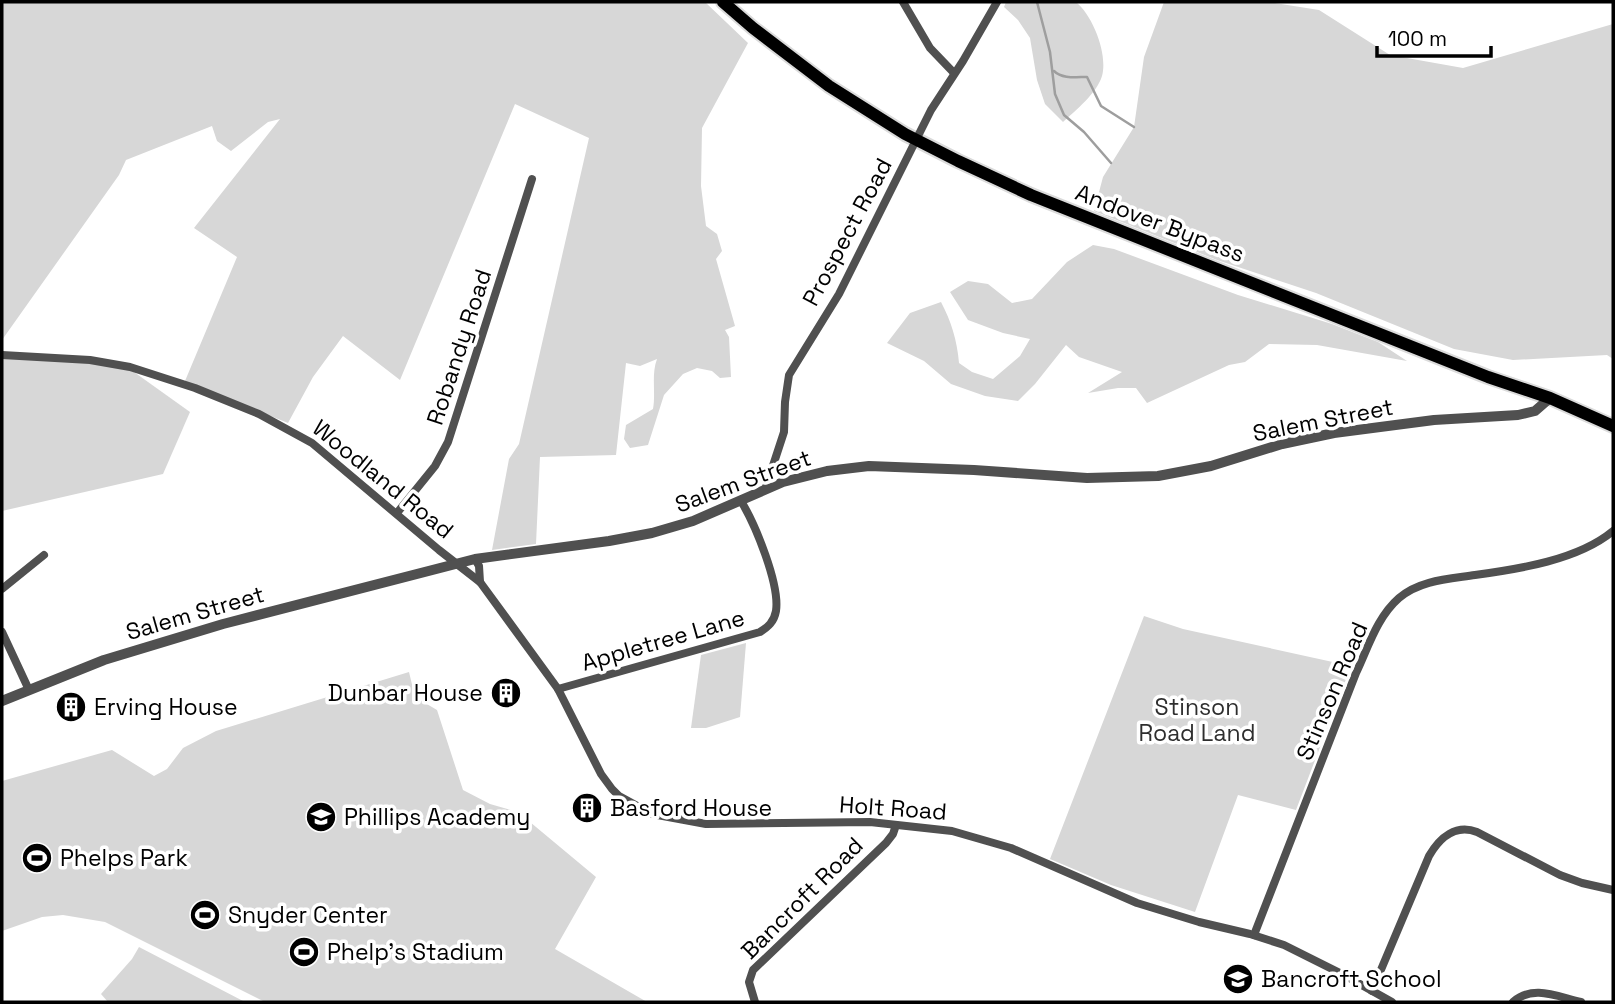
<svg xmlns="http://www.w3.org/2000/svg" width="1615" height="1004" font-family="'Space Grotesk',sans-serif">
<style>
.green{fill:#d7d7d7}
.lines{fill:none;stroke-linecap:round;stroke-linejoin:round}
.stream{stroke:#9e9e9e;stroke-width:2.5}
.primary-casing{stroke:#dbdbdb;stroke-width:16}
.minor{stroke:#505050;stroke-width:8}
.tertiary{stroke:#505050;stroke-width:10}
.primary{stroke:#000;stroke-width:12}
.labels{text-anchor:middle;stroke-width:7;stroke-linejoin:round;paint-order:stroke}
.street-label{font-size:23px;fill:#000;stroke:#fff}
.poi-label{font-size:23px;fill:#000;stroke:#fff;text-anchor:start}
.park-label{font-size:23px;fill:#2e2e2e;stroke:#fff}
</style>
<rect width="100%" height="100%" fill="#fff"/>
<g class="green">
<path d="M2,2H705L748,43L702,128L701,186L706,226L717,234L722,251L716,259L735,326L725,330L729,337L731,377L720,378L712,371L697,368L683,374L664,395L648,445L630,448L624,439L626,425L653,409C656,392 651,375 657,359L640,366L626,363L616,455L540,457L536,544L492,550L509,459L519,444L589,138L515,104L400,380L343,336L313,377L288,423L185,381L237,257L194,228L280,119L268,122L231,151L217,141L212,126L126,160L119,175L2,340Z"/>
<path d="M1006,2H1076C1093,16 1108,54 1102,76C1097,93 1076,110 1063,122L1045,104L1037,80L1030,38L1018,20L1004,7Z"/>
<polygon points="1164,2 1268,2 1319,10 1390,55 1463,68 1613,24 1613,359 1607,355 1513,360 1454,349 1316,293 1217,260 1094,211 1103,177 1134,127 1144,57"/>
<path d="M1093,245L1114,249L1238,295L1332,324L1378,342L1407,361L1317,345L1269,344L1245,362L1229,365L1147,403L1136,388H1118L1088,393L1122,372L1079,357L1066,345L1035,384L1018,401L985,396L951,384L924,361L887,343L910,313L941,302C951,321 957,340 959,363L972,372L993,379L1020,356L1030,339L1003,333L968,320L950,292L968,281L988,284L1012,303L1032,299L1067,262Z"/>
<polygon points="2,354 105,362 134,372 190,412 163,474 2,511"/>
<polygon points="1144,616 1183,629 1351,666 1296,810 1238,795 1195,912 1111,885 1050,859"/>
<polygon points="746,643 740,717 706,728 691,728 701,655"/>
<polygon points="409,672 415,697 437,710 463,790 490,804 518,812 596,877 555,949 647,1002 265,1002 105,922 63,915 42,917 2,931 2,781 112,750 154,776 167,769 183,748 216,731"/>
<polygon points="139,947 245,1002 108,1002 101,994 132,959"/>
</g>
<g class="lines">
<g class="stream">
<polyline points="1037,2 1050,52 1055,94 1064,115 1084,132 1111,163"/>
<path d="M1054,71C1062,79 1076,77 1087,77L1101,106L1134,127"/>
</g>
<g class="primary-casing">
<polyline id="primary" points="723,2 753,28 829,86 905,134 958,161 1031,195 1488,377 1550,398 1613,426"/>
</g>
<g class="minor">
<polyline points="903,2 930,48 954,73"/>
<polyline points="2,355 90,360 130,367 195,388 259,414 312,443 439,550 480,582"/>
<polyline points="765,490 784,432 785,402 789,375 839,294 931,110 963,61 997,2"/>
<polyline points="397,513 435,466 448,442 532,179"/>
<polyline points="475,559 479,566 480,582 558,689 601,774 612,789 619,796 652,814 706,824 870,822 952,831 1011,848 1137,903 1199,922 1250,934 1284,945 1342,974 1392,1002"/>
<polyline points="2,589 44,555"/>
<polyline points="2,632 29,690"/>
<path d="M558,689L760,632C768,627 774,622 776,611C780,584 755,524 741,501"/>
<path d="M1254,935L1356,673C1368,648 1377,617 1399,598C1420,580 1449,579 1475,575C1519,569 1578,560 1613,531"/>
<path d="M1372,991L1429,856C1440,837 1456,824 1477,832L1560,875L1582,883L1613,890"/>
<polyline points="755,1002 749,982 753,970 886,843 893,834 896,825"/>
<path d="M1513,1002C1533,984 1558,997 1581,1002"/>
</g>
<polyline class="tertiary" points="2,701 104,660 223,624 475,559 609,541 652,533 693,521 783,482 827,471 869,466 974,470 1087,478 1158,476 1211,466 1282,444 1334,433 1434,420 1518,415 1535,411 1550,398"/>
<use href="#primary" class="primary"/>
</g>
<defs>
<g id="building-disc" transform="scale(1.575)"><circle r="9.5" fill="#000" stroke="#fff"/><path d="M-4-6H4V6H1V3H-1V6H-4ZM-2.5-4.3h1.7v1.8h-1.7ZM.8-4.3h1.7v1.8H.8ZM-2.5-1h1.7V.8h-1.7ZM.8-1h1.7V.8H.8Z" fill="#fff"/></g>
<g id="school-disc" transform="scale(1.575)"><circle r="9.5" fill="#000" stroke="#fff"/><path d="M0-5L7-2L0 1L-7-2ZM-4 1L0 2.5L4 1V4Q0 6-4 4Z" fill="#fff"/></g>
<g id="stadium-disc" transform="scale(1.575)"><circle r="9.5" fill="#000" stroke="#fff"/><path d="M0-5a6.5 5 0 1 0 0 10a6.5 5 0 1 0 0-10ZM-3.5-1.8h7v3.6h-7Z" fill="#fff"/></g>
</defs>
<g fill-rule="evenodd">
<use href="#building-disc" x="506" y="693"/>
<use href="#building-disc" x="71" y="707"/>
<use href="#building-disc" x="587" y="808"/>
<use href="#school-disc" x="321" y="817"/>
<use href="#stadium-disc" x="37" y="858"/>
<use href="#stadium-disc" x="205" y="915"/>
<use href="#stadium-disc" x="304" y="952"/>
<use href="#school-disc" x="1238" y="979"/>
</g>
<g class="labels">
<g class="street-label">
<text transform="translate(1160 223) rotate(21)" y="8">Andover Bypass</text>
<text transform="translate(847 232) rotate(-62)" y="8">Prospect Road</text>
<text transform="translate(459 347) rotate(-72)" y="8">Robandy Road</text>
<text transform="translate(1323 420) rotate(-11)" y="8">Salem Street</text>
<text transform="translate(383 479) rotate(39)" y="8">Woodland Road</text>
<text transform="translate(743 481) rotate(-20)" y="8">Salem Street</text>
<text transform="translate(195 613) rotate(-16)" y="8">Salem Street</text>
<text transform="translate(663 640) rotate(-16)" y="8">Appletree Lane</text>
<text transform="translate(1332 691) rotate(-67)" y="8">Stinson Road</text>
<text transform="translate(893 808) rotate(4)" y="8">Holt Road</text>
<text transform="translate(802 898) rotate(-45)" y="8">Bancroft Road</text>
</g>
<g class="poi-label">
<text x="483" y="701" text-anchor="end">Dunbar House</text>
<text x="94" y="715">Erving House</text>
<text x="610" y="816">Basford House</text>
<text x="344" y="825">Phillips Academy</text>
<text x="60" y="866">Phelps Park</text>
<text x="228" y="923">Snyder Center</text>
<text x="327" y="960">Phelp's Stadium</text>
<text x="1261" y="987">Bancroft School</text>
</g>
<g class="park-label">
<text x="1197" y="715">Stinson<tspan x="1197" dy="26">Road Land</tspan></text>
</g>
</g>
<rect width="1615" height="1004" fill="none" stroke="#000000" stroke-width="7"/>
<path d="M1377 46v10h114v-10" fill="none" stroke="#000000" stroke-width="3.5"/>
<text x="1388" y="46" font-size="21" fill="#000000" stroke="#ffffff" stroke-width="5" paint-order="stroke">100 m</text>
</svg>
